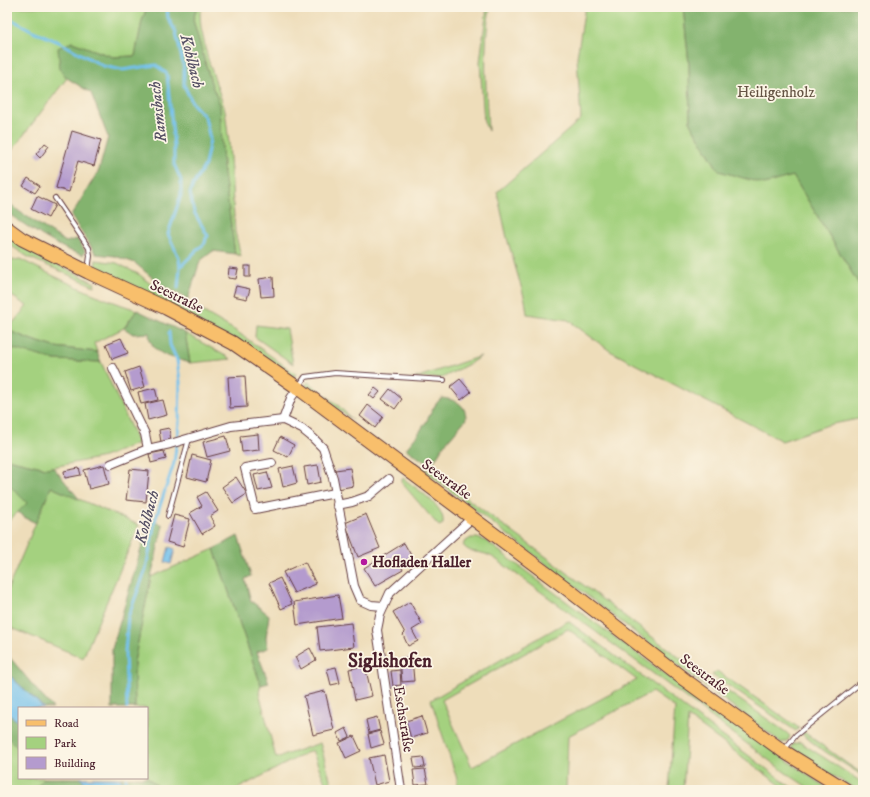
<svg xmlns="http://www.w3.org/2000/svg" width="870" height="797" font-family="'IM FELL DW Pica',serif">
<style>
.green{fill:#a4d17f;stroke:#777855;fill-rule:evenodd}
.forest{fill:#83b36e;stroke:#66694c}
.water{fill:#72c1ed;stroke:#5e708c}
.lines{fill:none;stroke-linecap:round;stroke-linejoin:round}
.stream{stroke:#72c1ed;stroke-width:3}
.building{fill:#b49bce}
.service-casing{stroke:#633c40;stroke-width:6}
.minor-casing{stroke:#633c40;stroke-width:10}
.primary-casing{stroke:#633c40;stroke-width:15}
.service{stroke:#fff;stroke-width:4}
.minor{stroke:#fff;stroke-width:8}
.primary{stroke:#f8bf6c;stroke-width:13}
.poi-dot{fill:#b5179e;stroke:#fcf5e5;stroke-width:1.5}
.labels{text-anchor:middle;stroke-width:3.5;stroke-linejoin:round;paint-order:stroke}
.park-label{font-size:15px;fill:#655444;stroke:#fcf5e5}
.street-label{font-size:15px;fill:#4a1f2b;stroke:#fcf5e5}
.poi-label{font-size:15px;font-weight:bold;fill:#4a1f2b;stroke:#fcf5e5;text-anchor:start}
.water-label{font-size:16px;font-style:italic;fill:#565065;stroke:#fcf5e5}
.district-label{font-size:19px;font-weight:bold;fill:#4a1f2b;stroke:#fcf5e5}
</style>
<rect width="100%" height="100%" fill="#fcf5e5"/>
<filter id="ink" filterUnits="userSpaceOnUse"><feTurbulence type="fractalNoise" baseFrequency=".025" numOctaves="2"/><feDisplacementMap in="SourceGraphic" scale="8" xChannelSelector="R" yChannelSelector="G"/><feConvolveMatrix kernelMatrix="1 2 1 2 8 2 1 2 1" color-interpolation-filters="sRGB"/></filter>
<filter id="wash" filterUnits="userSpaceOnUse"><feTurbulence type="fractalNoise" baseFrequency=".012" numOctaves="4" result="noise"/><feDisplacementMap in="SourceGraphic" scale="16" xChannelSelector="R" yChannelSelector="G"/><feGaussianBlur stdDeviation="0.9" result="paint"/><feColorMatrix in="noise" values="0 0 0 0 0 0 0 0 0 0 0 0 0 0 0 0 0 1.4 0 .05"/><feComposite in="paint" operator="in"/></filter>
<g filter="url(#wash)">
<rect width="100%" height="100%" fill="#eeddba"/>
<g class="green">
<polygon points="7,7 147,7 142,21 135,56 113,57 72,42 60,69 67,78 7,157"/>
<polygon points="197,7 203,7 200,13 201,28 208,59 225,110 229,143 235,232 241,256 235,254 223,167 220,104 212,86 193,20"/>
<path d="M487,7H490C483,48 486,89 488,131L484,122L480,62Z"/>
<polygon points="585,7 683,7 689,64 690,123 719,171 764,183 793,176 863,291 863,418 828,425 782,441 610,351 568,320 527,314 525,300 507,238 497,192 581,119 577,57"/>
<polygon points="7,234 42,257 95,283 94,286 28,257 7,243"/>
<path d="M20,259C57,278 96,297 137,310L124,328L94,343L97,352L55,347L32,340L7,330L27,306L7,293V263L9,261Z"/>
<polygon points="96,260 117,263 140,275 154,287 202,311 236,331 296,374 293,378 95,268"/>
<polygon points="256,325 287,329 293,364 255,337"/>
<polygon points="185,333 231,359 190,363"/>
<polygon points="7,346 55,360 101,362 138,443 104,457 53,467 46,468 7,459"/>
<polygon points="481,356 469,364 442,378 415,378"/>
<polygon points="308,382 338,405 353,420 305,386"/>
<polygon points="409,459 434,474 545,556 680,658 787,733 790,736 788,740 782,743 688,673"/>
<path d="M403,478C416,489 446,506 443,524L439,526L437,524L401,482Z"/>
<polygon points="7,483 27,503 7,523"/>
<polygon points="51,487 139,525 83,658 7,626 7,591"/>
<path d="M471,538H477L486,541C599,627 713,710 830,790H812L786,773L651,672L497,560C494,558 491,556 488,555C480,551 469,554 463,545L466,541Z"/>
<polygon points="214,549 261,685 259,692 276,758 320,743 333,790 328,790 312,750 235,790 162,790 147,777 147,708 135,708 134,662 151,577"/>
<path d="M568,621L791,787L797,790H787L688,717L683,790H669L675,708L652,692L568,736L566,790H457V779L431,700ZM568,629L637,680L472,767L442,700Z"/>
<polygon points="717,671 799,728 796,731 712,675"/>
<polygon points="804,732 849,765 863,774 863,776 818,747 802,734"/>
<polygon points="7,737 19,749 19,778 45,778 33,790 7,790"/>
<polygon points="800,742 863,783 863,790 857,790 807,760 793,749 791,747 793,744"/>
</g>
<g class="forest">
<polygon points="147,7 197,7 193,20 212,86 220,104 223,167 235,254 213,251 200,261 188,299 161,285 135,263 115,256 96,254 71,216 99,170 108,137 91,93 67,78 60,69 58,48 72,42 113,57 135,56 142,21"/>
<polygon points="683,7 863,7 863,291 793,176 764,184 719,171 690,123 689,64"/>
<path d="M7,201L20,212L66,242L77,239L85,251L83,255C61,250 27,226 7,213Z"/>
<path d="M137,310L185,333L190,363C172,357 150,355 149,333L133,334L124,328Z"/>
<polygon points="7,330 32,340 55,347 97,352 101,362 55,360 10,348 7,346"/>
<path d="M442,398C455,400 466,403 466,419L444,445L431,466L406,449C412,441 419,434 424,425C430,417 433,404 442,398Z"/>
<polygon points="7,459 46,468 53,467 80,500 51,487 36,523 24,517 18,512 27,503 7,483"/>
<polygon points="150,518 163,525 151,577 134,662 135,708 112,708 112,649"/>
<polygon points="238,536 251,576 245,579 251,601 269,615 266,638 268,648 257,652 269,683 261,685 214,549"/>
<polygon points="7,654 41,695 53,708 44,708 7,673"/>
<polygon points="7,712 19,723 19,749 7,737"/>
<polygon points="147,777 162,790 131,790 125,786 120,778"/>
<polygon points="45,778 80,778 93,790 33,790"/>
</g>
<g class="water">
<polygon points="169,547 175,549 171,564 165,562"/>
<polygon points="7,673 44,708 19,708 19,723 7,712"/>
<polygon points="80,778 120,778 125,786 131,790 93,790"/>
</g>
<g class="lines">
<g class="stream">
<polyline points="167,7 168,18 176,32 184,69 184,85 193,104 205,117 210,139 205,165 193,185 190,193 194,212 208,236 206,238 205,243 195,252 180,267 178,288"/>
<polyline points="7,17 33,31 59,42 103,66 122,70 156,65 167,74 174,147 174,164 181,180 181,195 168,234 179,258 180,267"/>
<polyline points="127,708 125,652 128,617 146,569 155,521 174,463 179,423 180,382 177,360 170,345 169,332"/>
<polyline points="124,790 126,778"/>
</g>
</g>
<g id="blocks">
<g class="building">
<polygon points="72,131 101,140 94,166 78,161 69,192 56,188"/>
<polygon points="45,143 49,146 40,158 36,154"/>
<polygon points="28,178 40,186 35,193 23,186"/>
<polygon points="37,196 55,205 48,218 31,209"/>
<rect x="245" y="266" width="5" height="11"/>
<polygon points="229,268 238,269 236,279 228,278"/>
<polygon points="273,277 274,296 261,297 259,279"/>
<polygon points="236,286 250,289 247,299 233,296"/>
<polygon points="121,338 128,353 112,359 106,344"/>
<polygon points="139,367 145,387 131,391 125,372"/>
<polygon points="245,376 247,407 230,408 228,377"/>
<polygon points="460,379 471,392 461,400 450,387"/>
<polygon points="155,388 158,400 141,404 138,392"/>
<polygon points="375,388 380,392 374,399 369,395"/>
<polygon points="390,389 402,399 395,409 382,399"/>
<polygon points="163,400 167,415 148,420 145,404"/>
<polygon points="368,405 383,417 375,428 360,416"/>
<polygon points="169,428 171,440 161,442 159,430"/>
<polygon points="258,434 259,450 242,452 240,436"/>
<polygon points="226,436 230,451 207,457 203,442"/>
<polygon points="280,437 294,445 288,457 274,450"/>
<polygon points="164,451 166,459 151,463 149,454"/>
<polygon points="192,455 211,460 206,482 187,477"/>
<polygon points="104,465 109,484 89,489 84,470"/>
<polygon points="318,465 321,482 307,485 304,467"/>
<polygon points="293,466 297,483 283,487 279,469"/>
<polygon points="79,468 81,475 65,478 64,471"/>
<polygon points="350,468 353,486 338,489 335,470"/>
<polygon points="130,469 149,471 146,502 126,500"/>
<polygon points="267,472 272,488 258,491 254,475"/>
<polygon points="236,477 247,494 233,503 222,487"/>
<polygon points="206,492 218,511 210,516 215,526 202,534 190,513 202,506 197,497"/>
<polygon points="366,514 380,548 358,557 345,523"/>
<polygon points="174,515 190,519 183,547 167,542"/>
<polygon points="404,543 412,557 400,564 403,570 375,586 364,568"/>
<polygon points="305,562 316,584 294,593 283,572"/>
<polygon points="280,578 292,604 281,609 269,583"/>
<polygon points="338,595 342,618 297,625 294,602"/>
<polygon points="410,602 422,624 412,630 418,641 408,646 403,635 405,633 393,612"/>
<polygon points="351,623 354,647 320,651 317,627"/>
<polygon points="310,648 316,660 301,669 295,657"/>
<polygon points="412,658 414,681 402,682 400,659"/>
<polygon points="365,666 372,696 355,700 349,669"/>
<polygon points="336,667 340,683 331,685 327,669"/>
<polygon points="400,670 401,685 393,686 391,671"/>
<polygon points="325,691 334,730 313,735 304,696"/>
<polygon points="422,716 427,733 411,738 406,721"/>
<polygon points="377,717 380,730 369,733 366,720"/>
<polygon points="346,728 350,737 341,741 337,733"/>
<polygon points="380,731 384,744 371,748 368,734"/>
<polygon points="354,736 361,751 346,758 339,743"/>
<polygon points="384,755 389,781 375,785 369,758"/>
<polygon points="423,757 425,767 415,768 413,758"/>
<polygon points="425,769 428,784 415,785 413,770"/>
</g>
</g>
</g>
<g filter="url(#ink)">
<use href="#blocks" fill-opacity="0" stroke="#633c40" stroke-width="1"/>
<g class="lines">
<g class="service-casing">
<g id="service">
<polyline points="55,198 89,248 90,256 88,270"/>
<polyline points="299,386 305,377 335,373 444,380"/>
<polyline points="168,516 189,439"/>
<polyline points="784,750 796,735 863,681"/>
</g>
</g>
<g class="minor-casing">
<g id="minor">
<polyline points="113,368 145,434 148,449"/>
<polyline points="283,420 302,429 313,438 323,448 333,478 354,586 360,600 371,605 384,606"/>
<polyline points="283,420 291,398 298,388"/>
<polyline points="272,463 245,468 255,509 335,493"/>
<polyline points="111,464 148,449 170,444 231,426 283,420"/>
<polyline points="337,505 352,502 369,496 389,479"/>
<polyline points="401,790 377,630 380,615 390,593 472,518"/>
</g>
</g>
<g class="primary-casing">
<polyline id="primary" points="7,228 22,239 88,272 166,308 233,343 298,388 566,588 685,680 783,751 846,790"/>
</g>
<use href="#service" class="service"/>
<use href="#minor" class="minor"/>
<use href="#primary" class="primary"/>
</g>
</g>
<circle class="poi-dot" cx="364" cy="562" r="4"/>
<g class="labels">
<g class="park-label">
<text x="776" y="97">Heiligenholz</text>
</g>
<g class="street-label">
<text transform="translate(177 296) rotate(26)" y="5">Seestraße</text>
<text transform="translate(447 479) rotate(36)" y="5">Seestraße</text>
<text transform="translate(705 674) rotate(37)" y="5">Seestraße</text>
<text transform="translate(404 719) rotate(81)" y="5">Eschstraße</text>
</g>
<g class="poi-label">
<text x="372" y="567">Hofladen Haller</text>
</g>
<g class="water-label">
<text transform="translate(193 61) rotate(76)" y="6">Kohlbach</text>
<text transform="translate(157 112) rotate(-96)" y="6">Ramsbach</text>
<text transform="translate(146 517) rotate(-75)" y="6">Kohlbach</text>
</g>
<g class="district-label">
<text x="390" y="667">Siglishofen</text>
</g>
</g>
<rect width="870" height="797" fill="none" stroke="#fcf5e5" stroke-width="24"/>
<rect x="18" y="707" width="130" height="72" fill="#fcf5e5" stroke="#b59f9b"/>
<rect x="26" y="720" width="20" height="6" fill="#f8bf6c" stroke="#b59f9b"/>
<text x="54" y="727" font-size="12" fill="#4a1f2b">Road</text>
<rect x="26" y="737" width="20" height="12" fill="#a4d17f" stroke="#b59f9b"/>
<text x="54" y="747" font-size="12" fill="#4a1f2b">Park</text>
<rect x="26" y="757" width="20" height="12" fill="#b49bce" stroke="#b59f9b"/>
<text x="54" y="767" font-size="12" fill="#4a1f2b">Building</text>
</svg>
